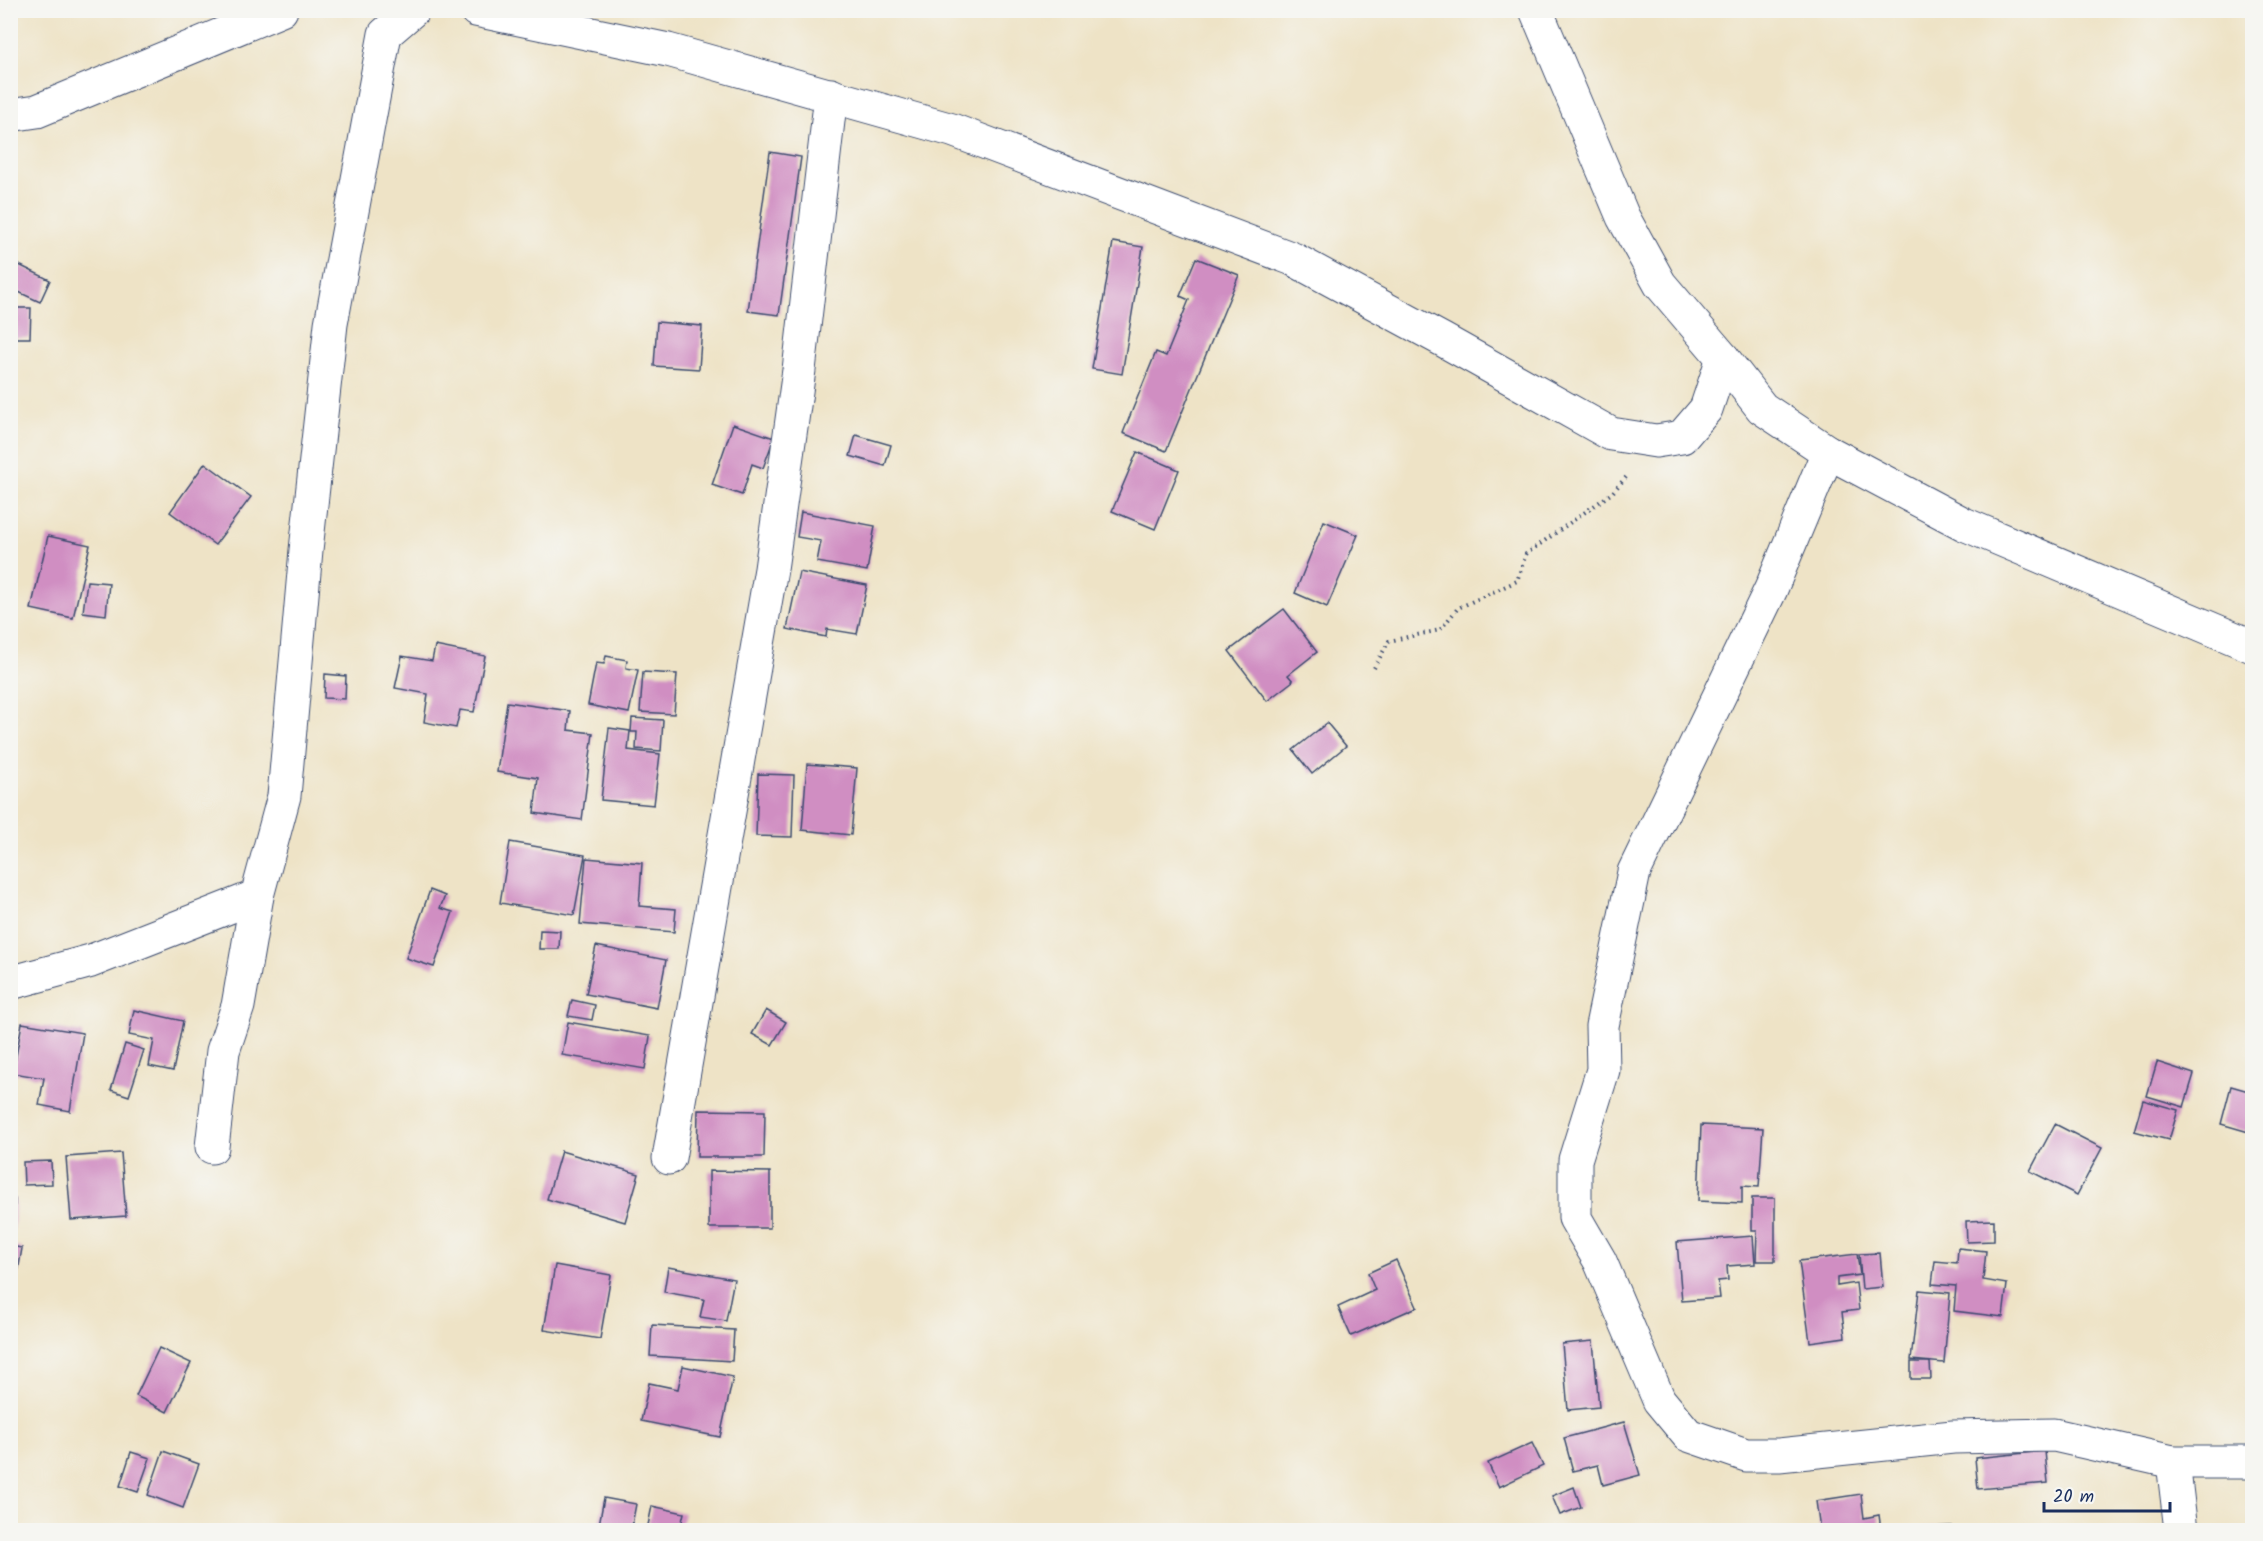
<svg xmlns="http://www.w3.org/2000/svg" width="2263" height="1541" font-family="Kalam,sans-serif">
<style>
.building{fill:#d08ec2}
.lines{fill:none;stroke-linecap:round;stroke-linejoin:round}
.minor-casing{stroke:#3b4a6e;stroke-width:35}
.path{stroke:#3b4a6e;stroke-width:4;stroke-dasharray:1.5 4.5;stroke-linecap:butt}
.minor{stroke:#fff;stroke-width:33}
</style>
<rect width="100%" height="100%" fill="#f6f6f2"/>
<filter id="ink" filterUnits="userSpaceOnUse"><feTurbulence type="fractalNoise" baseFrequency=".0167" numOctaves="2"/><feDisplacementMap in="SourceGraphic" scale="12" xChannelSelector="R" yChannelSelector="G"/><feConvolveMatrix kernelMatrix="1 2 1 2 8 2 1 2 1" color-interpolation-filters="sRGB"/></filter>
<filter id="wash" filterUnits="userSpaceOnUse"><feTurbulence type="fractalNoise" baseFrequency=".008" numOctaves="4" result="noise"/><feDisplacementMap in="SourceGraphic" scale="24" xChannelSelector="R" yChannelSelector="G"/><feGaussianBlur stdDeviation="1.35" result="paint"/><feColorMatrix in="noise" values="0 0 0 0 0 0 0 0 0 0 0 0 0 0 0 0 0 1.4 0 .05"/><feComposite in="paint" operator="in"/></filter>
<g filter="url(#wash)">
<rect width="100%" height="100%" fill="#eee3c6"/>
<g id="blocks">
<g class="building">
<polygon points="770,152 801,157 779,315 748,311"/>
<polygon points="1113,242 1143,247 1122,374 1092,369"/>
<polygon points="1196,258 1239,275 1166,451 1123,433 1156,352 1166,356 1189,300 1180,296"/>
<polygon points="11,261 50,280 40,302 10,288"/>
<polygon points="10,308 31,308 30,338 10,338"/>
<polygon points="657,322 702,326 699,369 654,366"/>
<polygon points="733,424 774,438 763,468 752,464 742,495 712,485"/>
<polygon points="856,435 891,445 885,466 850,456"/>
<polygon points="1137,452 1179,470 1155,529 1112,511"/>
<polygon points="205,463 251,497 215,545 170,512"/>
<polygon points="801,512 875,526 867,571 817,562 821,541 797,537"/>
<polygon points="1324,521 1358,535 1327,607 1295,593"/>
<polygon points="48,536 90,545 73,618 31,609"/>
<polygon points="799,572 867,585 857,634 827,629 826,637 787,629"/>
<polygon points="87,581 109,583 106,615 83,612"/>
<polygon points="1284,609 1317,652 1288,675 1293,681 1267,701 1229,651"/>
<polygon points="435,646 485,656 474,712 460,710 456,728 424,722 428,694 395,688 402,656 432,661"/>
<polygon points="606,656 627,660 626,668 638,670 629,713 588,705 596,663 604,664"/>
<polygon points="643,672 677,674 674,714 640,712"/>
<polygon points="325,674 346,676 345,699 324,698"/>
<polygon points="507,702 570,711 568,730 593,733 582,820 534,813 538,778 497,772"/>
<polygon points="632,718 663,720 661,751 636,749 637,732 631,732"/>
<polygon points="1327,723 1346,746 1312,774 1293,750"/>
<polygon points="609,728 630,731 628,750 660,754 654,805 601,800"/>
<polygon points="807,764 857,768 851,835 802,830"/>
<polygon points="758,774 794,775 792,837 756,836"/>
<polygon points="510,842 585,855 574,915 500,903"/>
<polygon points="586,858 642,863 639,906 676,909 674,932 580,924"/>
<polygon points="430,890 445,896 440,908 453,912 434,967 406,958"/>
<polygon points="540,930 560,931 559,949 539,949"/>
<polygon points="596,946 666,960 657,1008 586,994"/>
<polygon points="572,1000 595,1005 592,1020 568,1016"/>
<polygon points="134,1010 183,1021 173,1071 149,1066 154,1040 129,1035"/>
<polygon points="766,1010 786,1022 772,1045 752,1034"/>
<polygon points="568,1022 650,1036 645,1069 562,1055"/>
<polygon points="22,1023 83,1033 70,1111 39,1105 44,1078 13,1073"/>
<polygon points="125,1044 144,1050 129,1096 111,1090"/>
<polygon points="2157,1062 2194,1074 2184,1107 2147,1096"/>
<polygon points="2231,1086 2252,1092 2252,1133 2221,1124"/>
<polygon points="2143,1100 2178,1110 2169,1140 2134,1131"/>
<polygon points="698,1110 765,1111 764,1157 697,1157"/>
<polygon points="2055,1124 2102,1148 2077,1195 2030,1171"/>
<polygon points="1701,1125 1763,1128 1759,1187 1742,1186 1742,1203 1698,1201"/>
<polygon points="561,1151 639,1174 625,1222 547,1199"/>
<polygon points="121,1153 126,1216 71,1220 66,1157"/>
<polygon points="51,1161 52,1184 24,1185 23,1162"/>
<polygon points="709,1171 770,1172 770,1228 709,1228"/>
<polygon points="10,1198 15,1199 14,1229 10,1228"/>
<polygon points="1752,1198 1775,1198 1775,1261 1756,1261 1757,1230 1752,1230"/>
<polygon points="1994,1220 1994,1241 1967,1242 1966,1221"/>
<polygon points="1753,1236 1755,1264 1727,1266 1728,1280 1718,1281 1720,1298 1682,1301 1677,1242"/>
<polygon points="10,1246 22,1248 12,1308 10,1307"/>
<polygon points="1958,1248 1986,1251 1983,1280 2007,1284 2003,1317 1954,1311 1956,1286 1932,1284 1935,1261 1957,1263"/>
<polygon points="1880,1253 1883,1287 1862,1289 1859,1254"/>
<polygon points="1857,1254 1860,1275 1837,1278 1837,1286 1856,1283 1859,1310 1842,1312 1845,1337 1810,1342 1799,1261"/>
<polygon points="1396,1260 1417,1307 1351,1336 1338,1307 1375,1290 1368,1273"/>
<polygon points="555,1265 611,1275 600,1339 544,1330"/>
<polygon points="668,1267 734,1279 726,1321 700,1317 704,1299 664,1292"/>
<polygon points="1919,1290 1950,1293 1944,1363 1911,1360"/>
<polygon points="652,1325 734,1330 732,1361 650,1356"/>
<polygon points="1593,1341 1599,1407 1568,1410 1562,1344"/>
<polygon points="159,1348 191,1363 167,1412 136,1396"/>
<polygon points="1911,1362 1930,1362 1931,1379 1911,1379"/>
<polygon points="683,1366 733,1377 720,1437 641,1421 649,1383 678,1389"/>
<polygon points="1624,1422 1640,1475 1603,1485 1598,1465 1573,1471 1564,1438"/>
<polygon points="1532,1443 1543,1466 1499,1487 1488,1463"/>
<polygon points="163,1451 199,1464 183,1508 148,1495"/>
<polygon points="2045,1451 2048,1483 1978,1489 1975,1458"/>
<polygon points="131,1452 150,1458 138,1492 120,1486"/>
<polygon points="1574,1487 1581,1507 1560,1515 1552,1496"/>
<polygon points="1861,1494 1864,1518 1879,1515 1881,1530 1820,1530 1816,1501"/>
<polygon points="604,1498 636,1504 631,1530 598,1530"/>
<polygon points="652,1506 684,1513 680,1530 647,1530"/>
<polygon points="1951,1526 1951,1530 1912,1530 1912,1528"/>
</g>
</g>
</g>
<g filter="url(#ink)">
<use href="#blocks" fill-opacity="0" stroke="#3b4a6e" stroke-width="1.5"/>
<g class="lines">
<g class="minor-casing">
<g id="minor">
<polyline points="476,10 668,50 952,130 1293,259 1443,340 1611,434 1656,441 1682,437 1706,409 1723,358"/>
<polyline points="1536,10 1623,217 1660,284 1723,358 1762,408 1828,452 1964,524 2252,646"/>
<polyline points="10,115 37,111 281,10"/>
<polyline points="1828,452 1771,589 1634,872 1602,1026 1603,1070 1575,1160 1575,1218 1600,1261 1659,1400 1688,1435 1746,1455 1779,1455 1953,1437 2054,1435 2173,1462 2252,1462"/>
<polyline points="10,983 91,961 257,896 284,796 306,550 331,324 385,34 413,10"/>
<polyline points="212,1147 223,1051 238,1006 257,896"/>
<polyline points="669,1158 771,569 799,370 831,95"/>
<polyline points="2173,1462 2181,1530"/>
</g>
</g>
<polyline class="path" points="1374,668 1389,641 1440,630 1458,608 1517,581 1526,554 1612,493 1627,476"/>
<use href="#minor" class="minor"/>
</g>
</g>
<rect width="2263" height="1541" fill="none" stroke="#f6f6f2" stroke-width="36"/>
<path d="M2044 1502v9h126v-9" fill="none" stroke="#1b2f5e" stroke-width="3"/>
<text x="2053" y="1502" font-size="18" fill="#1b2f5e" stroke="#f6f6f2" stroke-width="4.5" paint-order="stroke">20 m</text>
</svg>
